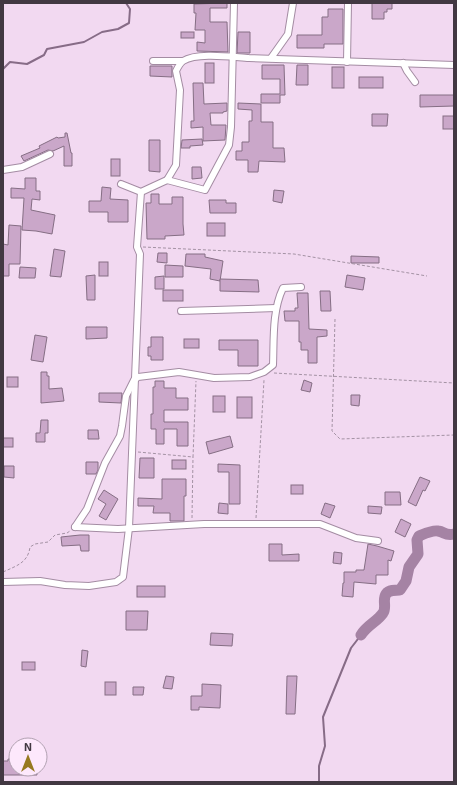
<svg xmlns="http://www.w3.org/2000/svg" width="457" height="785" font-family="'Exo 2',sans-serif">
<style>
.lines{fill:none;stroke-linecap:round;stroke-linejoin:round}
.stream{stroke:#876c87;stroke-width:2}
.river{stroke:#a583a4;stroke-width:11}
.building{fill:#caa7c9;stroke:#856e84}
.minor-casing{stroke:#a48ca3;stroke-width:8}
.path{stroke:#a492a4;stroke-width:1;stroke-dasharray:3 2;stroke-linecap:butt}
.minor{stroke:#fff;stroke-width:6}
</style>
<rect width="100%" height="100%" fill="#f2d9f1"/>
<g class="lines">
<g class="stream">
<polyline points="3,69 10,62 27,64 44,55 47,49 84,42 102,32 118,29 129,23 130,9 126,3"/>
<polyline points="319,782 319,766 325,746 323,717 351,648 361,635"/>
</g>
<path class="river" d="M361,635C367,625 378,621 383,613C387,607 382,600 386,594C389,590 395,590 400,590L406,581L409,567L418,554L417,540L419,536C424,534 432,530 438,531C445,532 445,536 454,534"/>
</g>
<g class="building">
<polygon points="227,3 227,8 210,8 210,22 227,22 228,52 197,51 197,42 205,43 205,30 195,30 196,13 194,13 194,4"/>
<polygon points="372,3 392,3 392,9 387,9 387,12 384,12 384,19 372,19"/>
<polygon points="328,9 343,9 343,44 324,44 324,48 297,48 297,35 322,35 322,17 328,17"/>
<rect x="181" y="32" width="13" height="6"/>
<polygon points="238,32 250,32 250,53 237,53"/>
<rect x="205" y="63" width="9" height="20"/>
<polygon points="262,65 284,65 285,95 280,95 280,103 261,103 261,94 280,94 280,79 262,79"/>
<polygon points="297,65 308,65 308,85 296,85"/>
<polygon points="150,66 172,66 172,77 150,76"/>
<rect x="332" y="67" width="12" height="21"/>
<rect x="359" y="77" width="24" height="11"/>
<polygon points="193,83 203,83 204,104 227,103 227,111 223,112 223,113 210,113 211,125 226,125 225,140 203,141 203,127 191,128 191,121 194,121"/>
<polygon points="420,95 454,95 454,106 420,107"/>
<polygon points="238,103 261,104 261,122 273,122 273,148 284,148 285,162 259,161 258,172 248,172 248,160 236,160 236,151 242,151 242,142 249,142 249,121 252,121 252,110 238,109"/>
<polygon points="372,114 388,114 387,126 372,126"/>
<rect x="443" y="116" width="11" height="13"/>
<polygon points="65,133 67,133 71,153 72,153 72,166 64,166 64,146 53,151 48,150 24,161 21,156 40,148 39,146 57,137 58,138 65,137"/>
<polygon points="202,139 203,145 190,146 190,148 181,148 182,140"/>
<polygon points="149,140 160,140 160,172 149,171"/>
<rect x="111" y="159" width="9" height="17"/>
<polygon points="192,167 201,167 202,178 192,179"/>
<polygon points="25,178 36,178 36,191 40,191 40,200 32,199 31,210 55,215 52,234 36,231 22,230 24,198 11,198 11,188 25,189"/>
<polygon points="102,187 111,188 110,199 128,200 128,222 108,222 108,212 89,212 89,201 101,201"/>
<polygon points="274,190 284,191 282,203 273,201"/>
<polygon points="151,194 159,194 159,204 172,204 172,197 183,197 183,224 184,235 165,236 165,239 147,239 146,203 151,203"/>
<polygon points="209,200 226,200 226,203 236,203 236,213 210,213"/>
<rect x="207" y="223" width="18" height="13"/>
<polygon points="9,225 21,226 20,264 9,264 9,276 3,276 3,244 8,245"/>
<polygon points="54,249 65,251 61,277 50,276"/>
<polygon points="158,253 167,253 167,263 157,262"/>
<polygon points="186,254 205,254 205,257 223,261 220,281 210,279 211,269 185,266"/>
<polygon points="351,256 379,257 379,263 351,263"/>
<rect x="99" y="262" width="9" height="14"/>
<polygon points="165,265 183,266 183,277 165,277"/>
<polygon points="20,267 36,268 35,278 19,278"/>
<polygon points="95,275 95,300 87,300 86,276"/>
<polygon points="347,275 365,278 363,290 345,287"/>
<polygon points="164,276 164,289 155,289 155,277"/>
<polygon points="220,279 258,280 259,292 220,291"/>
<rect x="163" y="290" width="20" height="11"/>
<polygon points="320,291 330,291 331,311 321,311"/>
<polygon points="297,293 308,293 309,329 327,330 327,336 317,337 317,363 308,363 308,350 301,350 301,342 299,342 299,321 285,321 284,311 295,311 295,308 298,308"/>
<polygon points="86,327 107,327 107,338 86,339"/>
<polygon points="35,335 47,337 43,362 31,360"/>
<polygon points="151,337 163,337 163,360 151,360 151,356 148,356 148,347 151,347"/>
<rect x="184" y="339" width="15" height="9"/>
<polygon points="219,340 258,340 258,366 238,366 238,350 219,350"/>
<polygon points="41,372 47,372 47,376 49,376 49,389 62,388 64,401 41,403"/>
<rect x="7" y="377" width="11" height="10"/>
<polygon points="304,380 312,383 310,392 301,390"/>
<polygon points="155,381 164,381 164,388 176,388 176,398 188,398 188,410 164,410 164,422 188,422 188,446 177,446 177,429 164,429 164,444 156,444 156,429 151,429 151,414 153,414 153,387 155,387"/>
<polygon points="99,393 122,393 121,403 99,402"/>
<polygon points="351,395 360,395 359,406 351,405"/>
<rect x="213" y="396" width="12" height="16"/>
<rect x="237" y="397" width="15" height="21"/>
<polygon points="41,420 48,420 48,433 45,433 45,442 36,442 36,433 40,433"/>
<polygon points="88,430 98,430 99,439 88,439"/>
<polygon points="230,436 233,447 209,454 206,442"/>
<rect x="3" y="438" width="10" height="9"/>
<polygon points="140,458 154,458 154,478 139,478"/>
<rect x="172" y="460" width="14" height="9"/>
<polygon points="86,462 98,462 98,470 96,474 86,474"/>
<polygon points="218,464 240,465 240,504 229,504 229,472 218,472"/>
<polygon points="4,466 14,466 14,478 4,477"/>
<polygon points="420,477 430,481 425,491 423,490 416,506 408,502"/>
<polygon points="162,479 186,479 186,496 184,496 184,521 170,521 170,513 153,513 154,506 138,506 138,498 162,499"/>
<rect x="291" y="485" width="12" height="9"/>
<polygon points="104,490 118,499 106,520 99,516 106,504 98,499"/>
<polygon points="385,492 400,492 401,505 385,505"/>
<polygon points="219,503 228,504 228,514 218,513"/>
<polygon points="325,503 335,506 330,518 321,514"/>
<polygon points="368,506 382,507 381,514 368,513"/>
<polygon points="401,519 411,524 405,537 395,532"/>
<polygon points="80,535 89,535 89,551 81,551 80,545 62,546 61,537"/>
<polygon points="269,544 282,544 282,555 299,554 299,561 269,561"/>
<polygon points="368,544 377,546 394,551 391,561 388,560 388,575 376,575 376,584 354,582 353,597 342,596 343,583 344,583 344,572 356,572 356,570 364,570"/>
<polygon points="334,552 342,553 341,564 333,563"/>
<rect x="137" y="586" width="28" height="11"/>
<polygon points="126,611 148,611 147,630 126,630"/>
<polygon points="211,633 233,634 232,646 210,645"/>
<polygon points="82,650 88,651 86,667 81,666"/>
<rect x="22" y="662" width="13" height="8"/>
<polygon points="166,676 174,677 172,689 163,688"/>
<polygon points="287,676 297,676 295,714 286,714"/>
<rect x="105" y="682" width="11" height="13"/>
<polygon points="202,684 221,685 220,708 199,707 199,710 191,710 191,696 202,696"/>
<polygon points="133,687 144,687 143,695 133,695"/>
<polygon points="8,759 16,759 16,769 36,769 37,775 3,775 3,761 8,761"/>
</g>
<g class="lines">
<g class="minor-casing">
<g id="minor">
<polyline points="271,58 288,34 293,3"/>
<polyline points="153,61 182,61"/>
<polyline points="347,62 348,3"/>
<polyline points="403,63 407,71 415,82"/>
<polyline points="3,170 22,167 50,154"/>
<path d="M167,180L176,165L180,90L176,71C178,67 180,63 183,61C197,52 232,57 249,58L454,65"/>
<polyline points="121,184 141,192 167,180 205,190 229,145 231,127 234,3"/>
<polyline points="181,311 276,308"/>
<path d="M75,527L87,509L105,463L120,436L122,426L126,396L134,380L138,377L179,372L214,378L250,377L264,372L273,365C274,339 272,311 283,288L301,287"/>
<polyline points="75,527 118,529 204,524 320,524 356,538 378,541"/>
<polyline points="3,582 40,581 65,585 89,586 116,582 123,577 129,528 140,254 137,247 141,192"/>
</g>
</g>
<g class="path">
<polyline points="143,247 294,254 427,276"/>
<polyline points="335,319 332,431 340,439 454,435"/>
<polyline points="274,373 454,383"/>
<polyline points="138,452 193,457 196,381"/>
<polyline points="192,518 193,457"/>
<polyline points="256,518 264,380"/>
<path d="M3,572C16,566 28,563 30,547L35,544L48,542L55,535L67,533L70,531"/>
</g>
<use href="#minor" class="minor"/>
</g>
<rect width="457" height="785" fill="none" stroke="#423842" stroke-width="8"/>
<g transform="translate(28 757)"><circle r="19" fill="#fde8fc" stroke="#b2a2b2"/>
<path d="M0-3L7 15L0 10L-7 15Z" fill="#977921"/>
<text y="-6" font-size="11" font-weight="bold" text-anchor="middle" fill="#423842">N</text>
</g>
</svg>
